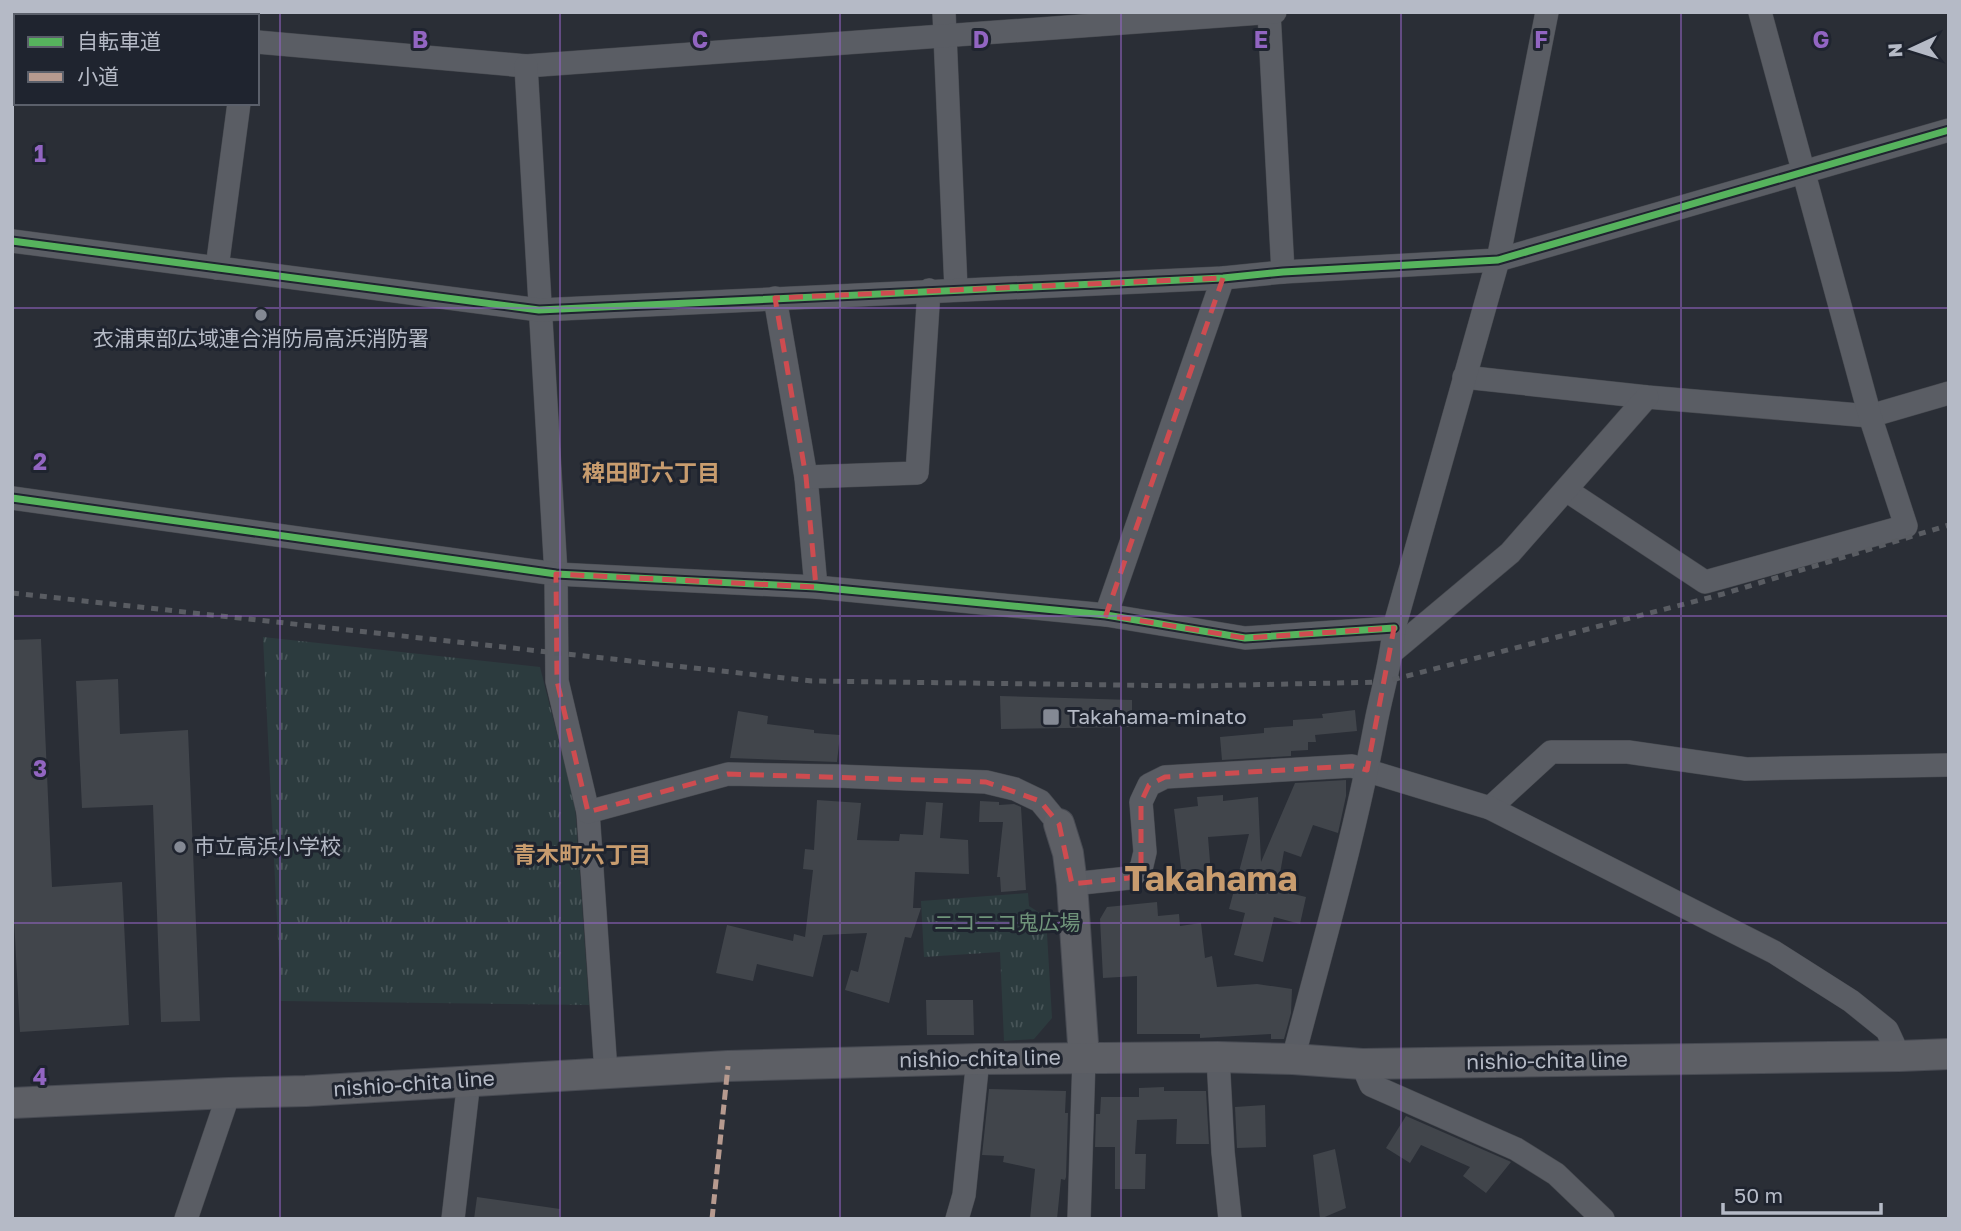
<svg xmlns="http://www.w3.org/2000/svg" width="1961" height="1231" font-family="'Golos Text','Noto Sans JP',sans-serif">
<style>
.grass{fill:url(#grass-tufts)}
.building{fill:#41454b}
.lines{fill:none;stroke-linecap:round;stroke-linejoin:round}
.minor-casing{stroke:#46494f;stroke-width:24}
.major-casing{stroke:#484b53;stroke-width:32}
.minor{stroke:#5a5d64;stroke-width:23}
.major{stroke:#5d5f65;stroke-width:30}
.rail{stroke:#595c62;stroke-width:5;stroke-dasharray:7 7;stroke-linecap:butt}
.quiet{stroke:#b69a8f;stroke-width:5;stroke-dasharray:10 5;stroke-linecap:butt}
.cycleway-casing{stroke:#1f242f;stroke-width:11}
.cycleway{stroke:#56b35d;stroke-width:7}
.marked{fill:none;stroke:#ce4c50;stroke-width:5;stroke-dasharray:14 9;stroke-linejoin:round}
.grid{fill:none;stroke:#9265c2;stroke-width:2;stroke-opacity:0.55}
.poi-dot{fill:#848994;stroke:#1f242f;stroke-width:2.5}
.labels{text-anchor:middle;stroke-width:6;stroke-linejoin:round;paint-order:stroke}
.poi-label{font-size:21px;fill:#b5bac6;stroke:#1f242f;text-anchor:start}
.park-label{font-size:21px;fill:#6f947a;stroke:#1f242f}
.street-label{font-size:21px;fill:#b5bac6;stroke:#1f242f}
.neighbourhood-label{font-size:23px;font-weight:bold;fill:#c89c6e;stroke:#1f242f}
.town-label{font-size:35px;font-weight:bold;fill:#c89c6e;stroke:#1f242f}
.grid-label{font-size:23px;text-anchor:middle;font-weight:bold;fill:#9265c2;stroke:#1f242f;stroke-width:6;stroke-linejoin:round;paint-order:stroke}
</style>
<defs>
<pattern id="grass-tufts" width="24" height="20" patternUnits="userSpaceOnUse" patternTransform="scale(1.75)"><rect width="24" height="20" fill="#2c3b3e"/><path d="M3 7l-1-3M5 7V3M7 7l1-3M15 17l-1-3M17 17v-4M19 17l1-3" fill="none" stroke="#485558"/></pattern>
</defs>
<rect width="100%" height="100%" fill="#2a2e36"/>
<g class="grass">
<polygon points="263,637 540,667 575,805 589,1005 281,1001"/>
<polygon points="1028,893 1029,906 1046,917 1052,1018 1034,1039 1004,1041 1000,952 924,957 921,901"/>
</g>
<g class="building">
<polygon points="41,639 52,887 122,882 129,1025 20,1032 12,881 12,640"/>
<polygon points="118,679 120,734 188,730 200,1021 161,1022 153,805 82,808 76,681"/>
<polygon points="1000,696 1132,700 1132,727 1001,729"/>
<polygon points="1355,710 1357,731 1315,735 1316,742 1308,742 1308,750 1291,751 1291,756 1222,760 1220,737 1264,733 1264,728 1293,726 1293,720 1323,718 1322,714"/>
<polygon points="738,711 768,716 767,724 814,730 814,733 840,735 837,762 730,758"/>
<polygon points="1346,780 1346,796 1338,833 1313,825 1301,857 1284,851 1277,890 1306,897 1300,924 1274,917 1263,962 1234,955 1245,913 1229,909 1249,834 1208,837 1211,874 1182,876 1174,809 1198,806 1197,797 1223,795 1223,801 1258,797 1261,862 1295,783"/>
<polygon points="817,800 861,803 857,840 899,841 900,834 923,835 926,802 943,803 940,838 968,840 969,874 915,872 913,908 921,908 911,938 905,937 889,1003 845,990 851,970 858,972 867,933 823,935 813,977 757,964 753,981 716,973 727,925 793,941 794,934 805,937 813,870 803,869 805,849 814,850"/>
<polygon points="980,801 999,802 999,805 1014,804 1021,807 1026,890 1001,892 1000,877 997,877 1003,822 979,822"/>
<polygon points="1157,902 1158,916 1179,914 1180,926 1201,923 1205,958 1212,956 1217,987 1257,984 1292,989 1291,1013 1284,1039 1271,1039 1271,1034 1200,1038 1200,1034 1137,1034 1137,976 1103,978 1100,919 1107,907"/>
<polygon points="926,1000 973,1000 974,1035 927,1035"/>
<polygon points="1164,1087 1164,1091 1206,1091 1209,1144 1176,1144 1177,1119 1137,1120 1135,1154 1146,1154 1145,1189 1115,1189 1115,1147 1095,1147 1096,1114 1100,1114 1101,1097 1139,1097 1139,1088"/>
<polygon points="989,1089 1066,1091 1065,1113 1068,1113 1066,1177 1065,1180 1061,1179 1057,1219 1030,1219 1035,1169 1003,1162 1004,1156 982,1155"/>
<polygon points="1265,1105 1266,1147 1237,1148 1235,1107"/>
<polygon points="1406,1116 1509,1161 1511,1162 1486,1193 1463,1176 1470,1167 1421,1145 1410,1163 1386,1148"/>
<polygon points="1335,1149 1346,1208 1320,1219 1313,1155"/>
<polygon points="477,1197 560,1209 559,1219 474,1219"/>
</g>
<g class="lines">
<g class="minor-casing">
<g id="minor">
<polyline points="242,12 243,16"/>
<polyline points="944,12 956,289"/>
<polyline points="1269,13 1283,272"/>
<polyline points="257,42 526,66 1275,12"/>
<polyline points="526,66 556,574 557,681 588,812 606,1072"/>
<polyline points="12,241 539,310 1223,278 1283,272 1498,260 1949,130"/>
<polyline points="217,268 239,103"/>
<polyline points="775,298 806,477 816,587"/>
<polyline points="1464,377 1647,397 1870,416 1949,393"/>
<polyline points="806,477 917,473 929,290"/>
<polyline points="1566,490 1705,582 1906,526 1870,416 1760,12"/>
<polyline points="12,498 556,574 816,587 1106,615 1245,638 1394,628"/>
<polyline points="1106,615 1223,278"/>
<polyline points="1392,652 1510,553 1647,397"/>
<polyline points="1490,808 1551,752 1628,752 1746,769 1949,765"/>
<polyline points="588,812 728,774 836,776 986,782 1015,789 1040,801 1059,824"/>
<polyline points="1072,884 1129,878 1141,869 1145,852 1141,802 1149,785 1165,777 1352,766 1490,808 1774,952 1851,1001 1887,1030 1899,1056"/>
<polyline points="1218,1057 1223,1152 1230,1219"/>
<path d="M1293,1059C1322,947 1355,836 1376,722C1382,691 1392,660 1394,628L1498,260L1547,12"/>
<polyline points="1362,1064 1371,1085 1516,1149 1556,1174 1603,1219"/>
<polyline points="186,1219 229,1093"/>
<polyline points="453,1219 469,1080"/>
<polyline points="957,1219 964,1195 978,1059"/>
<polyline points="1079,1219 1084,1058"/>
</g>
</g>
<g class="major-casing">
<g id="major">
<polyline points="1059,824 1068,853 1072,884 1084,1058"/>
<polyline points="12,1103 229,1093 306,1091 728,1066 978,1059 1218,1057 1293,1059 1362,1064 1899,1056 1949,1054"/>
</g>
</g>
<use href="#minor" class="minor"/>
<use href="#major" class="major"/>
<polyline class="rail" points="12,593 812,681 1194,686 1384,682 1723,594 1949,525"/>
<polyline class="quiet" points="712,1219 728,1066"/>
<g class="cycleway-casing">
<g id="cycleway">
<polyline points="12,241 539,310 1223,278 1283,272 1498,260 1949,130"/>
<polyline points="12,498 556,574 816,587 1106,615 1245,638 1394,628"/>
</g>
</g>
<use href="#cycleway" class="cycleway"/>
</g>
<path class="marked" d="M1223,278L1106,615L1245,638L1394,628L1367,770L1352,766L1165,777L1149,785L1141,802V869L1129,878L1072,884L1059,824L1040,801L986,782L728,774L588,812L557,681L556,574L816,587L806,477L775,298Z"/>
<path class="grid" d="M280,12V1219M560,12V1219M840,12V1219M1121,12V1219M1401,12V1219M1681,12V1219M12,308H1949M12,616H1949M12,923H1949"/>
<g class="poi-dot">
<circle cx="261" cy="315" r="7"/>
<rect x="1042" y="708" width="18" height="18" rx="3.5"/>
<circle cx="180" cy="847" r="7"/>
</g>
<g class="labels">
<g class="poi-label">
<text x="261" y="346" text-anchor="middle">衣浦東部広域連合消防局高浜消防署</text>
<text x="1067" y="724">Takahama-minato</text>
<text x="194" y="854">市立高浜小学校</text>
</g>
<g class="park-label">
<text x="1007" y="930">ニコニコ鬼広場</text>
</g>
<g class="street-label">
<text transform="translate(980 1059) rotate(-1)" y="7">nishio-chita line</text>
<text transform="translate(1547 1061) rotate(-1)" y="7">nishio-chita line</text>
<text transform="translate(414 1084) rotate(-4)" y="7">nishio-chita line</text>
</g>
<g class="neighbourhood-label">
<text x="651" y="481">稗田町六丁目</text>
<text x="582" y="863">青木町六丁目</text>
</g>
<g class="town-label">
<text x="1211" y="891">Takahama</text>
</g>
</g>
<g class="grid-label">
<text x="420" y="48">B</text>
<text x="700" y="48">C</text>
<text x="981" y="48">D</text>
<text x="1261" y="48">E</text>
<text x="1541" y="48">F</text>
<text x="1821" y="48">G</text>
<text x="40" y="162">1</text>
<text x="40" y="470">2</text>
<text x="40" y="777">3</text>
<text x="40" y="1085">4</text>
</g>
<rect width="1961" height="1231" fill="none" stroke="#b5bac6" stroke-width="28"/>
<rect x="14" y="14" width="245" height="91" fill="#1f242f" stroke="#5b606b" stroke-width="2"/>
<rect x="28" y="37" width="35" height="10" fill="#56b35d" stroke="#5b606b" stroke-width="2"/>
<text x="77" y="49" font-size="21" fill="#b5bac6">自転車道</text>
<rect x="28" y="72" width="35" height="10" fill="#b69a8f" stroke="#5b606b" stroke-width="2"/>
<text x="77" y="84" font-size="21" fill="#b5bac6">小道</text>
<g transform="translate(1912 49) rotate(266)" stroke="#1f242f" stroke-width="5" paint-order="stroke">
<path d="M0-5L12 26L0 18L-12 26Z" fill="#b5bac6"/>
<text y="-10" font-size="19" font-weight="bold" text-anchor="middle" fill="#b5bac6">N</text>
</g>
<path d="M1723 1203v10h158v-10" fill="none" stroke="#b5bac6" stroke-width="3.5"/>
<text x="1734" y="1203" font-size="21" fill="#b5bac6" stroke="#1f242f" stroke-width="5" paint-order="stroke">50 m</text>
</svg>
